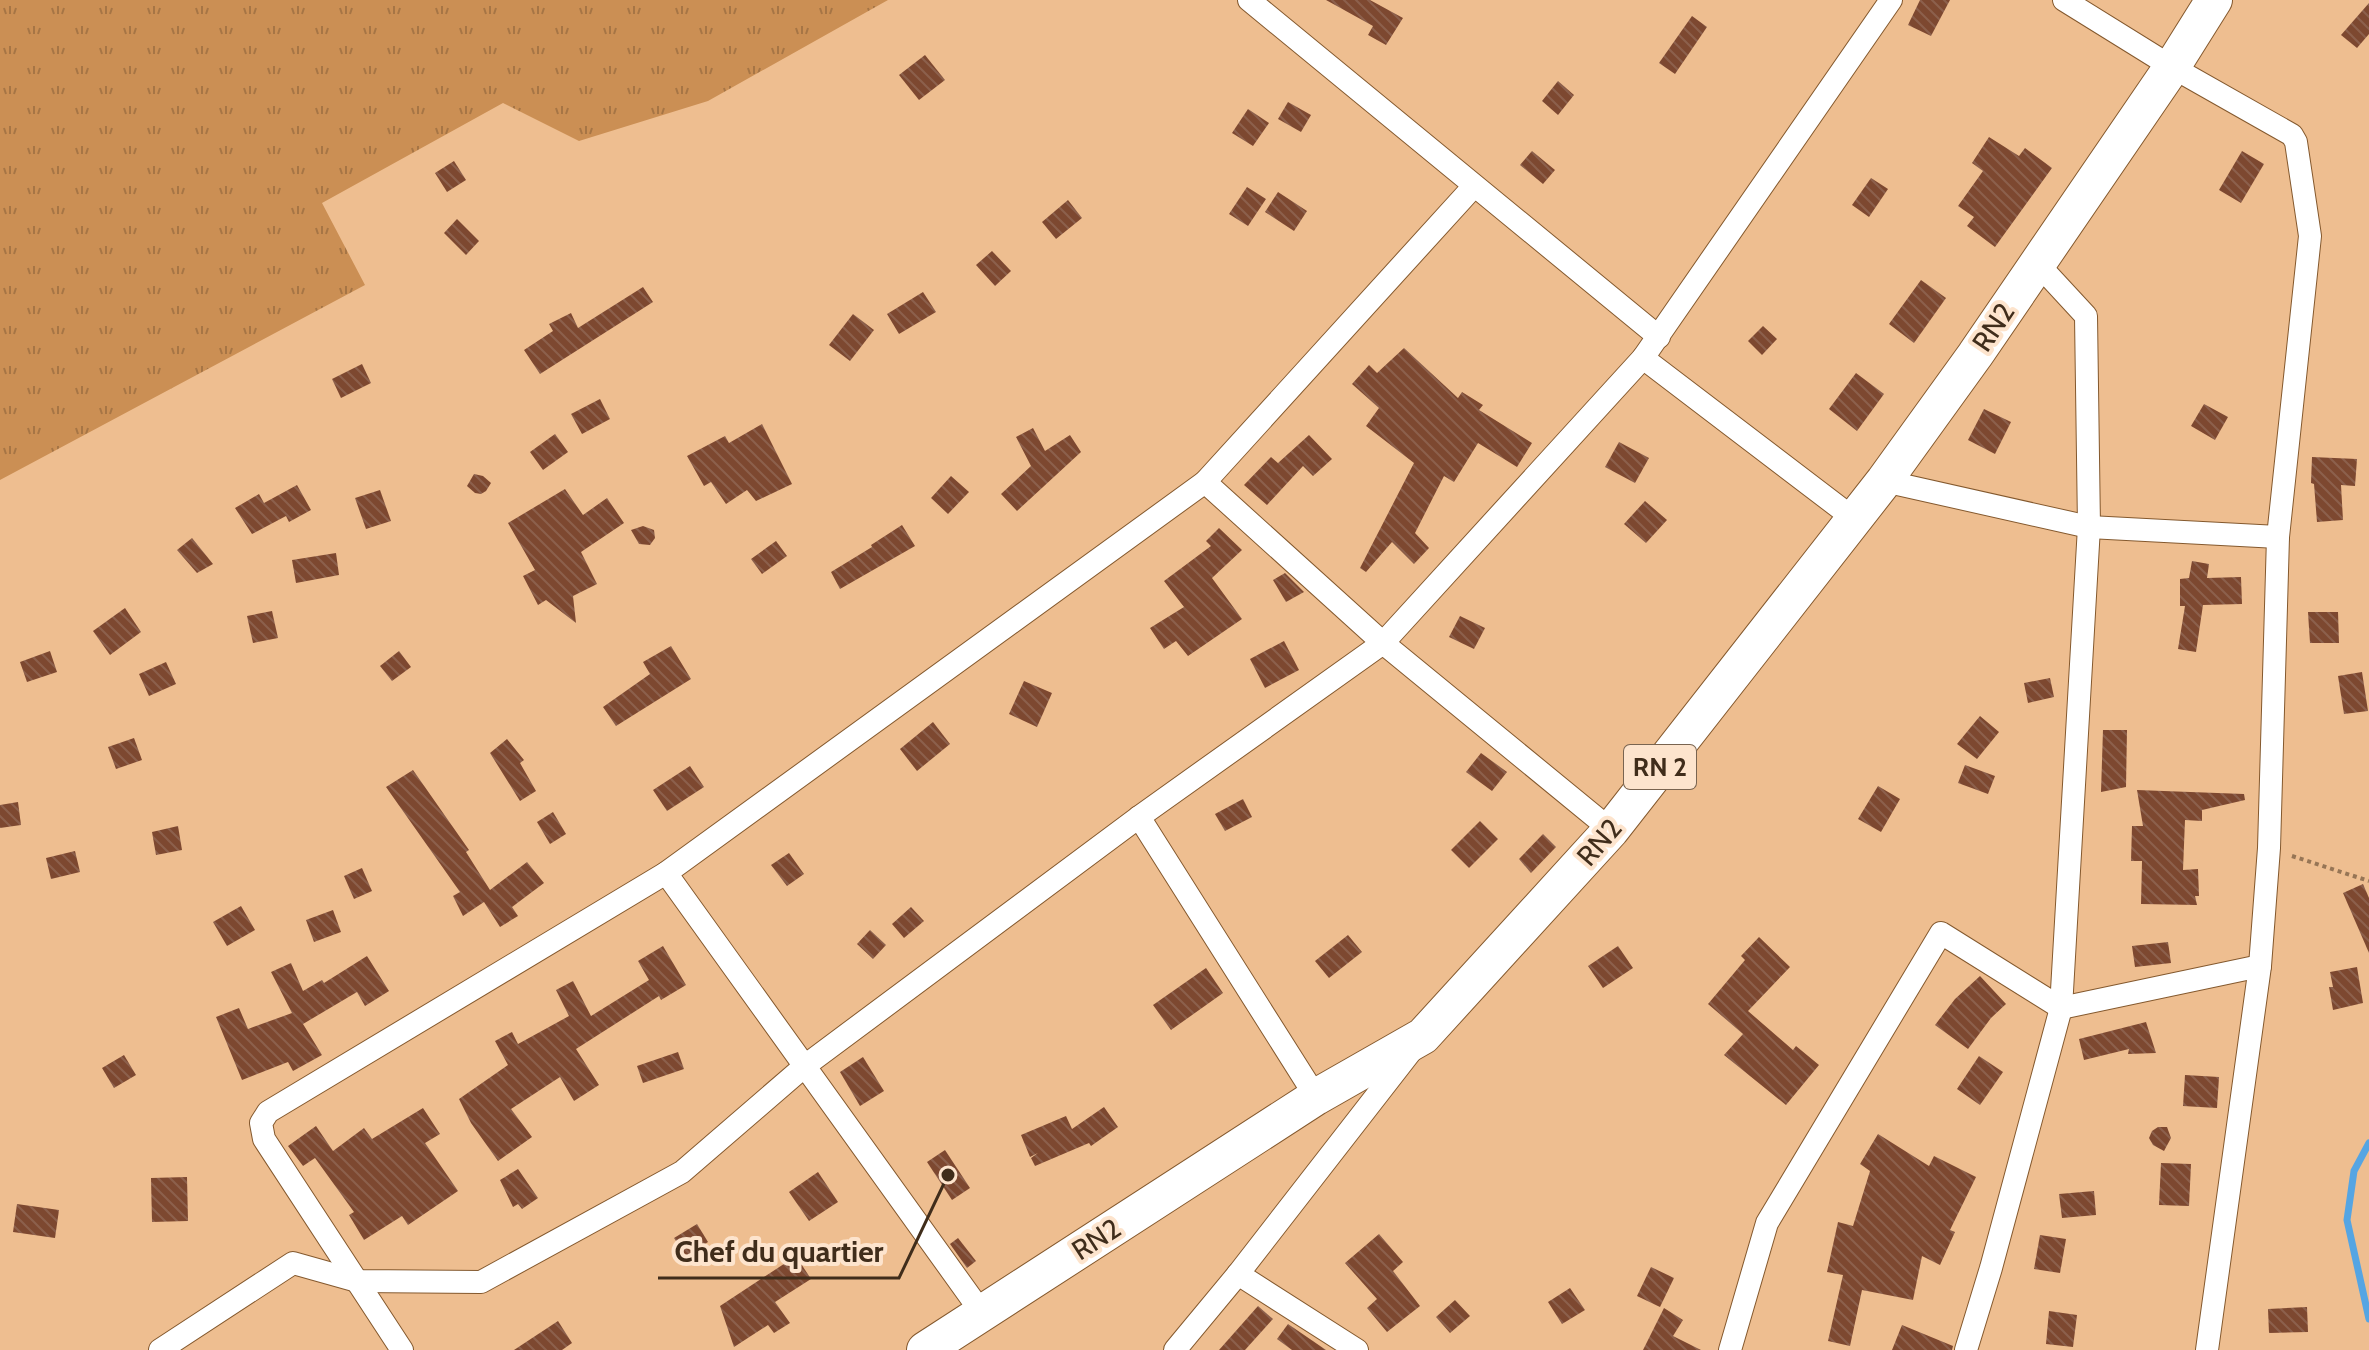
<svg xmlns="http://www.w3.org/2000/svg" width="2369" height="1350" font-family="Cabin,sans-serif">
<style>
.grass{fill:url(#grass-tufts)}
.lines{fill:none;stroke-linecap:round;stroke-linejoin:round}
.stream{stroke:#55a5e3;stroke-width:7}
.building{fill:url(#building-back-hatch)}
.minor-casing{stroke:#84592e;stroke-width:24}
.primary-casing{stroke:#84592e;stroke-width:38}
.path{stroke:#967555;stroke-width:4;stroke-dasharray:4 4;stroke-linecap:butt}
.minor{stroke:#fff;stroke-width:22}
.primary{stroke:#fff;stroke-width:36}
.labels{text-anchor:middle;stroke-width:8;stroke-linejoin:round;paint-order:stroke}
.shield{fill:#fde4cd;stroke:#796450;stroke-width:2}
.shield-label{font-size:26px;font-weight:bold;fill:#402d1b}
.street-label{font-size:28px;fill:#402d1b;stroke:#fde4cd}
.leader{fill:none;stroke:#402d1b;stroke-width:3}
.callout-dot{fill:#402d1b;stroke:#fde4cd;stroke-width:3}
.callout-label{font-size:30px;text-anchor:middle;font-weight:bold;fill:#402d1b;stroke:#fde4cd;stroke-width:8;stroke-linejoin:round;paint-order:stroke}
</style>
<defs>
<pattern id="grass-tufts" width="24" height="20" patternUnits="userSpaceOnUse" patternTransform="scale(2)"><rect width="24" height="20" fill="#cb8f54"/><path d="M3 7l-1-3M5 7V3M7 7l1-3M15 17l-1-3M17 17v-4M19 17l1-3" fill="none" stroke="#a67545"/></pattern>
<pattern id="building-back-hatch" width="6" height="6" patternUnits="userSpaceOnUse" patternTransform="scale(2)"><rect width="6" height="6" fill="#7d4830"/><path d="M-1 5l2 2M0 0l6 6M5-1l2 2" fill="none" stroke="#8c604c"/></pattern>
</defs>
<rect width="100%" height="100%" fill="#eebe90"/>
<polygon class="grass" points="0,0 888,0 708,101 579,141 503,103 322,203 365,285 0,480"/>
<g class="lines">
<polyline class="stream" points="2369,1143 2354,1171 2347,1220 2369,1319"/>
</g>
<g class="building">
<polygon points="1326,0 1370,0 1403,18 1386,45 1368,35 1373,26"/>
<polygon points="1920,0 1950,0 1931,36 1908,25"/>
<polygon points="2369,3 2369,34 2357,48 2341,35"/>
<polygon points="1692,16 1707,27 1675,74 1659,63"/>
<polygon points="925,55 945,80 919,100 899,75"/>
<polygon points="1558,81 1574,95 1558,115 1542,101"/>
<polygon points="1288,102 1311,115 1301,132 1278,119"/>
<polygon points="1248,109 1269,123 1253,146 1232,133"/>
<polygon points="1989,137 2019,156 2025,148 2052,168 1995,247 1967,226 1974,217 1958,206 1983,171 1972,163"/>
<polygon points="1532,151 1555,170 1543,184 1520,165"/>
<polygon points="2242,151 2264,164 2241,203 2219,190"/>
<polygon points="454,161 466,180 447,192 435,173"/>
<polygon points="1871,178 1888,189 1869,217 1852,205"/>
<polygon points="1247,187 1266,199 1248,226 1229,214"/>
<polygon points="1278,192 1307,211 1294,231 1265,212"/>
<polygon points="1068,200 1082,218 1056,239 1042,222"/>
<polygon points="457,219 479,241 466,255 444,233"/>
<polygon points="992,251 1011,271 995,286 976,265"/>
<polygon points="1921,280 1946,298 1914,343 1889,324"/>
<polygon points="643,287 653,302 540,374 524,350 553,331 549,324 571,313 578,328"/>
<polygon points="923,292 936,312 899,334 887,314"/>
<polygon points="853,314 874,330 850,361 829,345"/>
<polygon points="1763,326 1777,339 1762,355 1748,341"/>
<polygon points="1404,348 1458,398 1462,392 1483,405 1479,410 1532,443 1517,467 1478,443 1454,482 1444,476 1415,533 1429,548 1414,564 1392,542 1366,572 1360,568 1414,463 1366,426 1379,408 1352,384 1369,365 1377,373"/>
<polygon points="362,364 371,383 341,398 332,379"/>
<polygon points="1856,373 1884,394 1857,431 1829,409"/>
<polygon points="600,399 610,419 582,434 571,414"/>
<polygon points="2204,404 2228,417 2215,440 2191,426"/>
<polygon points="1984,409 2011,422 1995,454 1968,440"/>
<polygon points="762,424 792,484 756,501 747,490 726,504 711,482 704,486 687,456 725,436 729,443"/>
<polygon points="1033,428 1045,451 1070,435 1081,452 1017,511 1001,494 1031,466 1016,437"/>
<polygon points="555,434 568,452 543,470 530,452"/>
<polygon points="1309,435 1332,459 1313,476 1303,466 1267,505 1244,485 1271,457 1278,463"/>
<polygon points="1619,442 1649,458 1635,483 1605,467"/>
<polygon points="2312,457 2357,459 2355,486 2341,485 2343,520 2317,522 2314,484 2311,483"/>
<polygon points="474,474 483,476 491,483 486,491 481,494 475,493 467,486"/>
<polygon points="951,476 969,492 948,514 931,498"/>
<polygon points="297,485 311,510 289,522 286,516 252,534 235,508 259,494 264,503"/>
<polygon points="565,489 583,515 607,498 624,523 581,552 597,584 573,596 576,623 546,600 538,605 523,576 535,570 508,523"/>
<polygon points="380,490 391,521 366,529 355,498"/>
<polygon points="1645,501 1667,520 1646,543 1624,524"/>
<polygon points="902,525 915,546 840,589 831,572 872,547 871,545"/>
<polygon points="643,526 654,530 655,538 650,545 639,544 631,530"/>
<polygon points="1219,528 1242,550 1212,578 1242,619 1188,656 1176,641 1164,649 1150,628 1184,607 1164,581 1211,546 1206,541"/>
<polygon points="192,538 213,564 197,573 177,550"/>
<polygon points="776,541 787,556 762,574 751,559"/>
<polygon points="336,553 339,575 296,583 292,560"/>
<polygon points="2192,561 2209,564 2207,578 2241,577 2242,604 2203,605 2196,652 2178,649 2185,606 2180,606 2180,579 2189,578"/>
<polygon points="1285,573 1304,592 1286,602 1273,580"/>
<polygon points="125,608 141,632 110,655 93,631"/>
<polygon points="272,611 278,638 253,643 247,616"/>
<polygon points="2308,612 2338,612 2339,643 2310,643"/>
<polygon points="1460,616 1485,628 1474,649 1449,637"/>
<polygon points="1284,641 1299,670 1265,688 1250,659"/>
<polygon points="671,646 691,679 616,726 603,707 650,674 643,662"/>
<polygon points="50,651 57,672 27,682 20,662"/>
<polygon points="399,651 411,667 392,681 380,666"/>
<polygon points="166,662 176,684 149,696 139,674"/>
<polygon points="2362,672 2368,711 2344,714 2338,676"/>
<polygon points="2050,678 2054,697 2028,703 2024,683"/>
<polygon points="1024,681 1052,693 1037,727 1009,714"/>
<polygon points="1980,716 1999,732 1977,759 1957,744"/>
<polygon points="933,722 950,744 917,771 900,749"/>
<polygon points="2103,730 2127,730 2126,787 2101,792"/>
<polygon points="134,738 142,760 116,769 108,747"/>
<polygon points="507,739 524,760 520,763 536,791 520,801 490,753"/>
<polygon points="1481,753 1507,772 1492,791 1466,772"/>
<polygon points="1965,765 1995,776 1988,794 1958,783"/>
<polygon points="690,766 704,787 667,811 653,790"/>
<polygon points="413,770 469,850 466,852 490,890 527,862 544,883 512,907 518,916 500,927 484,902 463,916 453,896 460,892 386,787"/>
<polygon points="1878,786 1900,799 1881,832 1858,819"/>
<polygon points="2137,790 2244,794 2245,800 2202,810 2202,821 2185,820 2183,870 2198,869 2199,896 2195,896 2197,905 2141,904 2142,861 2131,861 2132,826 2143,826"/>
<polygon points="1243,799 1252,817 1225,831 1215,814"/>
<polygon points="18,802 21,825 0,828 0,805"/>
<polygon points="553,812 566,834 550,844 537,822"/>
<polygon points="1480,821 1498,839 1469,868 1451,850"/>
<polygon points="178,826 182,850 156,855 152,832"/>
<polygon points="1543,834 1556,847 1531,873 1519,859"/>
<polygon points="75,851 80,872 51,879 46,858"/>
<polygon points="789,853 804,874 787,886 771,865"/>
<polygon points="362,868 372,891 354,899 344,876"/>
<polygon points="2363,884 2369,898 2369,953 2343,893"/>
<polygon points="241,906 255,930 227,946 213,922"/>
<polygon points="911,907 924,921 904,938 892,924"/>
<polygon points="333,910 341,932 314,942 306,920"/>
<polygon points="870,930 886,945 873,959 857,944"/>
<polygon points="1348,935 1362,952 1329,978 1315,961"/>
<polygon points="1759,937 1790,967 1748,1011 1793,1050 1796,1046 1819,1065 1786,1105 1724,1055 1743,1034 1708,1004 1745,960 1741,956"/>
<polygon points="2168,942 2171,963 2135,967 2132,946"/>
<polygon points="663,946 686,985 661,1000 659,996 576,1049 599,1085 574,1101 560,1077 511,1109 532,1137 498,1161 471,1123 459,1099 508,1065 495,1041 512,1032 518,1044 569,1016 556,990 573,981 591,1016 649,980 638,961"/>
<polygon points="1618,946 1633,968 1603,988 1588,966"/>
<polygon points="367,956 389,991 365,1006 357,992 303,1024 322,1055 293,1071 288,1062 242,1080 216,1017 239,1008 248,1029 292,1013 271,972 291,963 303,991 322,980 324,983"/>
<polygon points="2357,967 2363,1003 2333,1010 2329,987 2333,987 2330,972"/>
<polygon points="1206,968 1223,993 1171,1030 1153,1005"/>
<polygon points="1980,976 2006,1004 1991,1018 1968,1049 1935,1025 1955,999"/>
<polygon points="2146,1022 2156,1053 2128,1054 2129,1049 2084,1060 2079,1039"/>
<polygon points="678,1052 684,1069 643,1083 637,1066"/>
<polygon points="124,1055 136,1075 114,1088 102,1068"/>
<polygon points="1979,1056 2003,1072 1980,1105 1957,1089"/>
<polygon points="863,1057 884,1091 860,1106 840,1072"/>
<polygon points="2185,1075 2219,1077 2217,1108 2183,1106"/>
<polygon points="1104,1107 1118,1127 1091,1146 1089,1143 1035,1166 1031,1158 1038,1153 1030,1157 1021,1135 1066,1116 1072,1129"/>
<polygon points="423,1108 440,1134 425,1143 458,1191 408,1225 402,1216 364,1240 349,1215 354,1212 315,1158 303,1166 288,1146 316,1126 333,1151 364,1128 372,1139"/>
<polygon points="2158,1127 2167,1127 2171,1138 2164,1151 2153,1145 2149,1138 2152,1131"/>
<polygon points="1878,1134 1929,1166 1934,1156 1976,1177 1950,1230 1955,1232 1940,1265 1922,1256 1913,1300 1862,1290 1850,1346 1828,1341 1843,1275 1827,1272 1838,1222 1853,1226 1870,1171 1860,1164"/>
<polygon points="945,1150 970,1188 952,1200 927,1162"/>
<polygon points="2161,1163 2191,1164 2189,1206 2159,1205"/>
<polygon points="518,1169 538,1198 522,1209 518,1204 513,1207 500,1180"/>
<polygon points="818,1172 838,1202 809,1221 789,1192"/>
<polygon points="187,1177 188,1221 152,1222 151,1178"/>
<polygon points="2094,1191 2096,1215 2062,1218 2059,1194"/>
<polygon points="17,1204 59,1210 55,1238 13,1232"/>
<polygon points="697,1224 708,1242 686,1256 674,1238"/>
<polygon points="1379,1234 1403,1262 1393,1271 1420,1306 1387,1332 1367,1308 1377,1299 1345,1263"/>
<polygon points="2040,1235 2066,1239 2060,1273 2034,1269"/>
<polygon points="958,1238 976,1261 967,1268 950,1244"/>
<polygon points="796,1256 811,1279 775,1302 790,1323 774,1333 768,1325 734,1347 720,1306"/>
<polygon points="1651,1267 1674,1278 1660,1307 1637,1296"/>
<polygon points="1570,1288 1585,1310 1562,1324 1548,1302"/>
<polygon points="1455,1300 1470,1316 1450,1333 1436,1317"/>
<polygon points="1258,1306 1273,1319 1245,1350 1219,1350"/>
<polygon points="2307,1307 2308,1332 2269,1333 2268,1309"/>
<polygon points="1664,1308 1683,1320 1673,1336 1701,1350 1643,1350"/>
<polygon points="2049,1311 2077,1315 2073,1347 2046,1344"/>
<polygon points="558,1321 572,1343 562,1350 514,1350"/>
<polygon points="1288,1324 1326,1350 1292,1350 1277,1339"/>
<polygon points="1902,1325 1953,1346 1952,1350 1892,1350"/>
</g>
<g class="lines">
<g class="minor-casing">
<g id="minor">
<polyline points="1249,0 1659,337"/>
<polyline points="2064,0 2172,67 2292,135 2296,142 2310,236 2278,537 2269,848 2260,966 2207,1350"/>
<polyline points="1643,358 1853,518"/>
<polyline points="1884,481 2089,527 2278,537"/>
<polyline points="1205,482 1383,643 1643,358 1891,0"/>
<polyline points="1139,817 1316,1097"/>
<polyline points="666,873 982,1313"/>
<polyline points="1238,1274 1357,1350"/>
<polyline points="160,1350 293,1263 357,1281 481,1282 682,1172 806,1065 1139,817 1383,643 1611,830"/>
<polyline points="402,1350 264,1139 261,1123 268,1112 666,873 1205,482 1474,186"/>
<polyline points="1175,1350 1238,1274 1412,1050"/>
<polyline points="1730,1350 1767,1223 1941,933 2061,1008 2260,966"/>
<polyline points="1966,1350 1991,1268 2061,1008 2089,527 2086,316 2037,263"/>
</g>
</g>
<g class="primary-casing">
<polyline id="primary" points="925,1350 1316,1097 1423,1036 1611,830 1884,481 1975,355 2172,67 2214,0"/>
</g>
<polyline class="path" points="2292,856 2369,881"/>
<use href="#minor" class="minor"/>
<use href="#primary" class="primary"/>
</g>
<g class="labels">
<rect class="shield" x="1624" y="745" width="72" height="44" rx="6"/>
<g class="shield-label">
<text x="1660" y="776">RN 2</text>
</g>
<g class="street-label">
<text transform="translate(1993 327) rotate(-56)" y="10">RN2</text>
<text transform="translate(1599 842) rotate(-49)" y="10">RN2</text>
<text transform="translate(1096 1239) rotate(-33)" y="10">RN2</text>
</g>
</g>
<path class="leader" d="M948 1175L899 1278H658"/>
<circle class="callout-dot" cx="948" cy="1175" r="8"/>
<g class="callout-label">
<text x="779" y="1262">Chef du quartier</text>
</g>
</svg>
